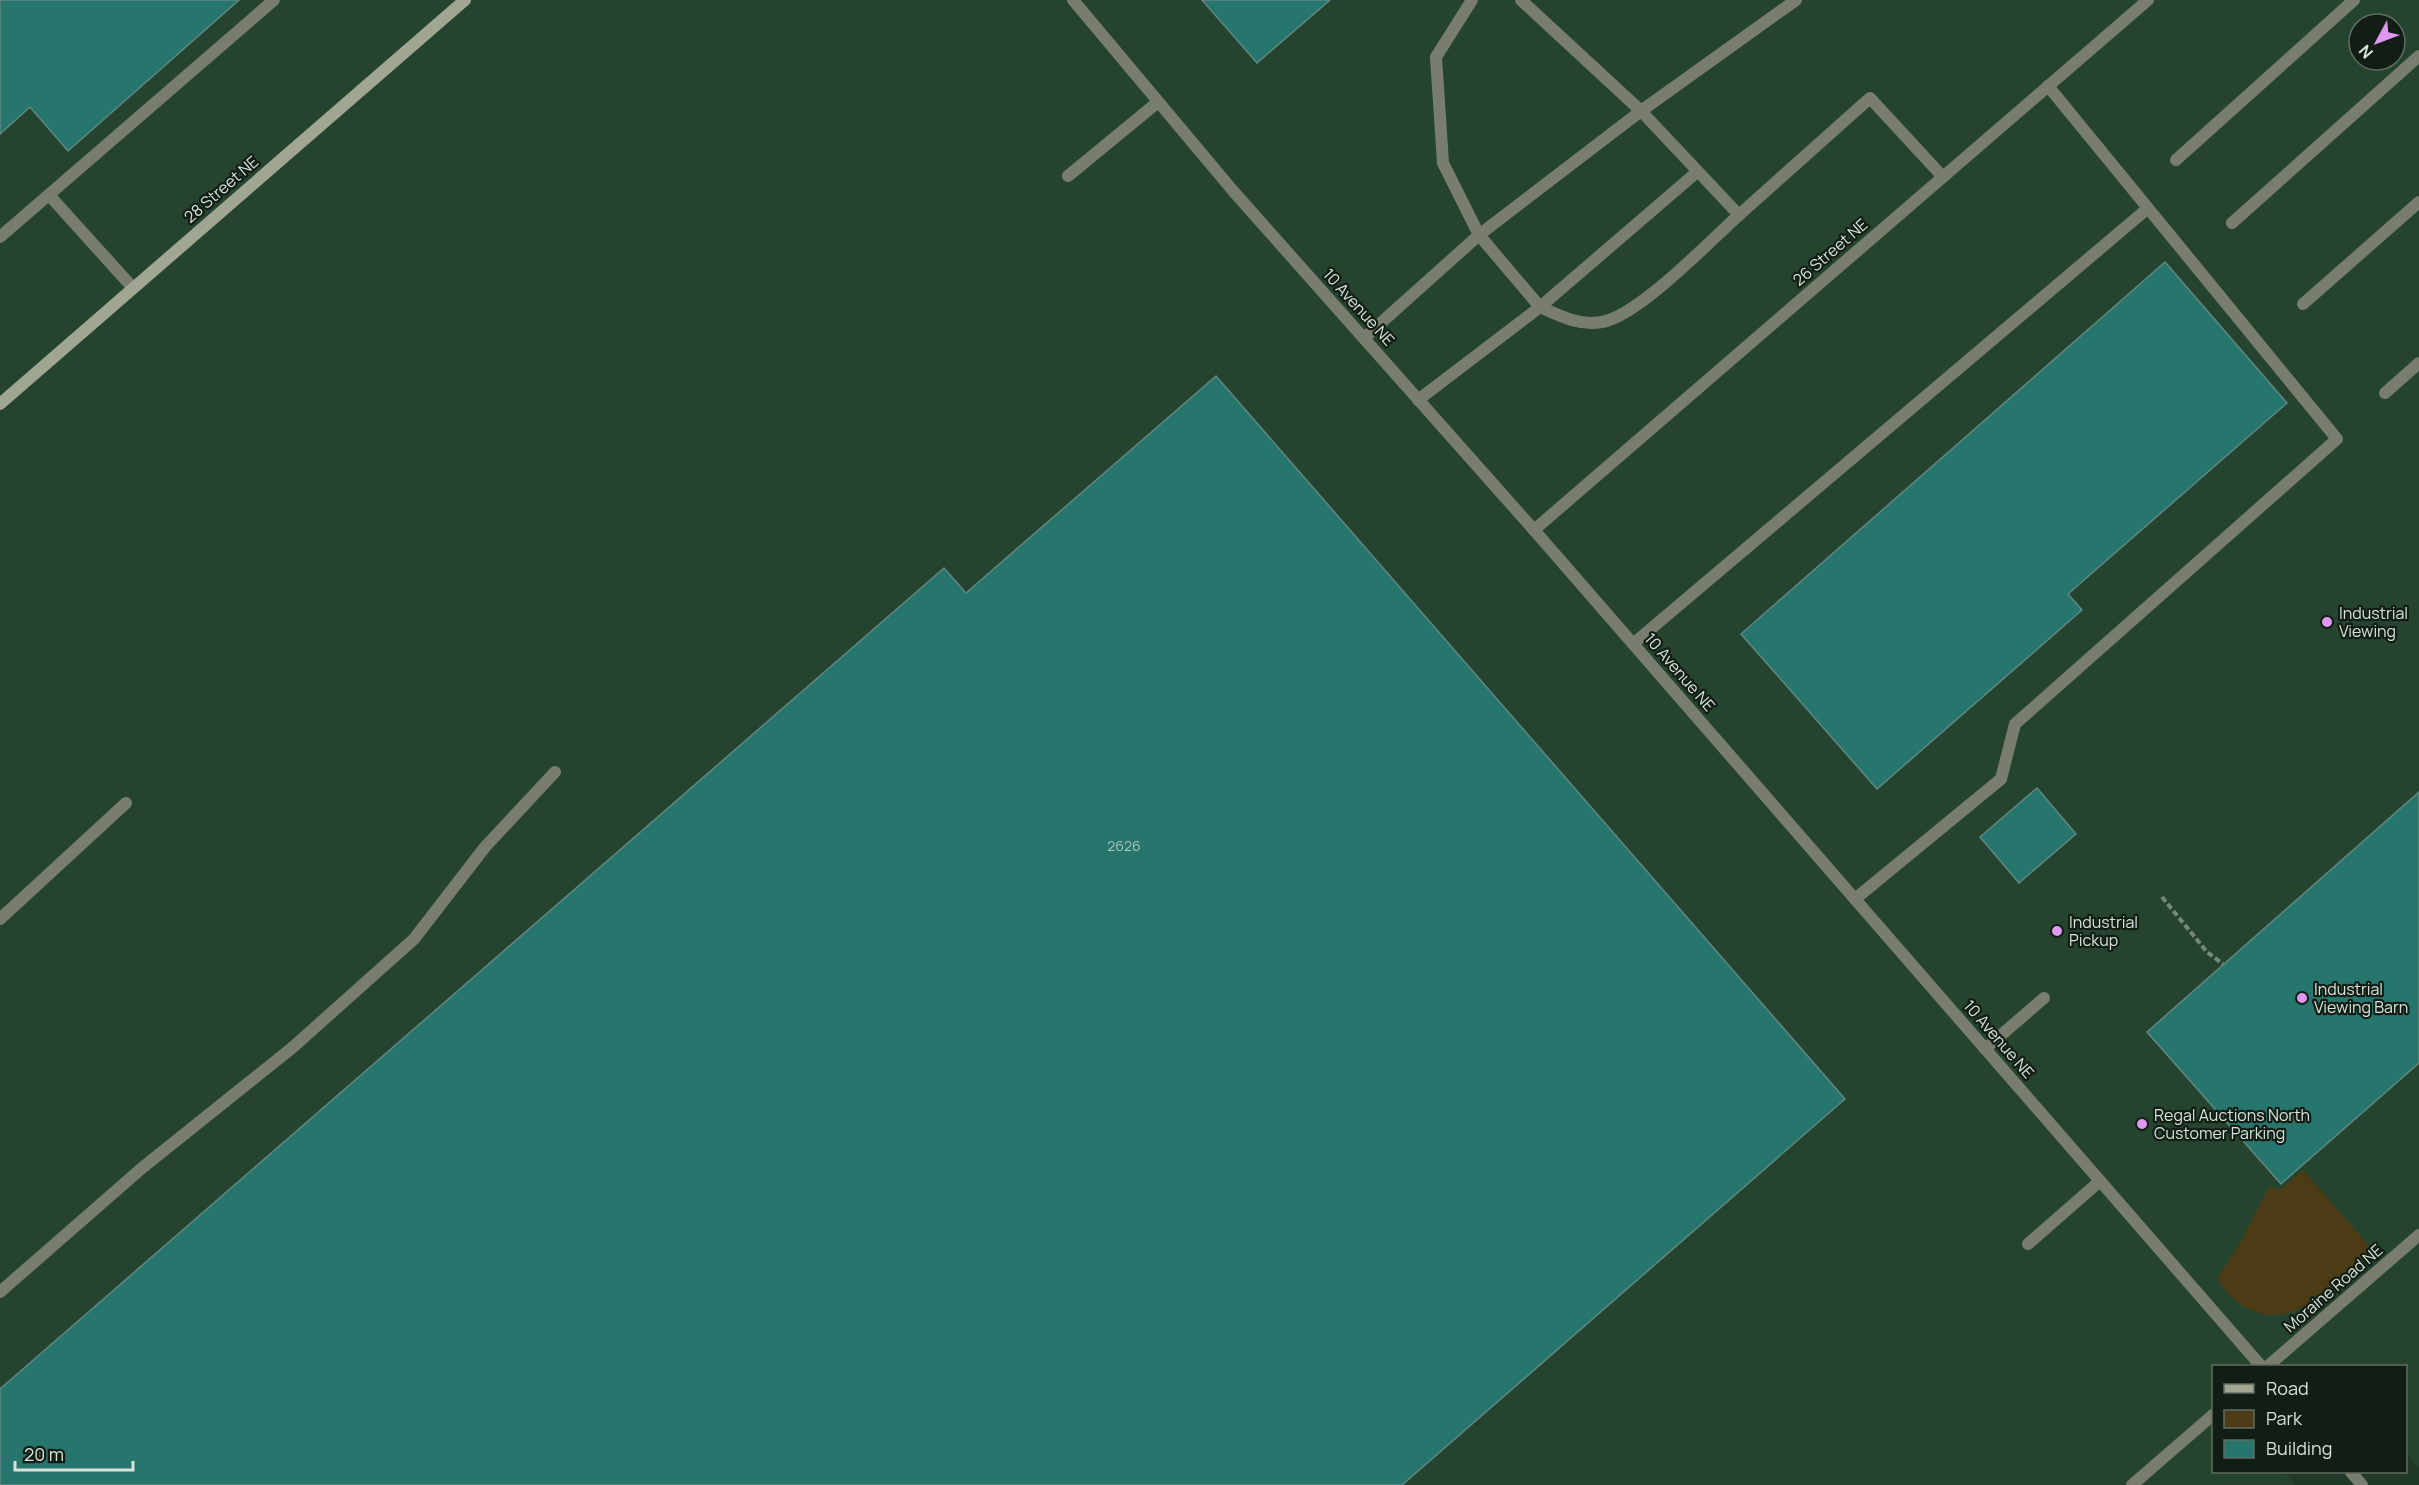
<svg xmlns="http://www.w3.org/2000/svg" width="2419" height="1485" font-family="Manrope,sans-serif">
<style>
.built{fill:#25442f;fill-rule:evenodd}
.green{fill:#4b3c16}
.building{fill:#27766e;stroke:#618782;stroke-width:1.5}
.lines{fill:none;stroke-linecap:round;stroke-linejoin:round}
.path{stroke:#75897b;stroke-width:4;stroke-dasharray:6 3;stroke-linecap:butt}
.lane{stroke:#797d70;stroke-width:12}
.street{stroke:#797d70;stroke-width:12}
.secondary{stroke:#a1a692;stroke-width:12}
.poi-dot{fill:#de98f2;stroke:#121d15;stroke-width:2}
.labels{text-anchor:middle;stroke-width:4.5;stroke-linejoin:round;paint-order:stroke}
.number-label{font-size:14px;fill:#aac8be}
.street-label{font-size:16px;fill:#d5e3d8;stroke:#121d15}
.poi-label{font-size:16px;fill:#d5e3d8;stroke:#121d15;text-anchor:start}
</style>
<rect width="100%" height="100%" fill="#203928"/>
<path class="built" d="M0,0H2419V1468L2406,1452V1366H2214V1472H2285L2296,1485H0ZM2359,24H2395V60H2359Z"/>
<path class="green" d="M2303,1170L2373,1250C2338,1280 2293,1337 2243,1306C2232,1300 2224,1288 2217,1279L2242,1239L2266,1192L2271,1186L2278,1191Z"/>
<g class="building">
<polygon points="0,0 239,0 68,151 30,107 0,134"/>
<polygon points="1202,0 1330,0 1257,63"/>
<polygon points="2165,262 2287,403 2068,594 2082,610 1877,789 1741,634"/>
<polygon points="1216,376 1845,1099 1402,1485 0,1485 0,1389 944,568 966,593"/>
<polygon points="2037,788 2076,834 2019,883 1980,837"/>
<polygon points="2419,792 2419,1063 2281,1184 2147,1032"/>
</g>
<g class="lines">
<polyline class="path" points="2162,897 2207,952 2223,964"/>
<g class="lane">
<polyline points="1521,0 1641,111 1796,0"/>
<polyline points="2176,160 2354,0"/>
<path d="M1697,172L1540,307C1560,316 1579,326 1602,322C1638,316 1709,242 1739,215"/>
<polyline points="1068,176 1158,102"/>
<polyline points="49,195 133,288"/>
<polyline points="2232,223 2419,56"/>
<polyline points="0,237 274,0"/>
<polyline points="2303,304 2419,202"/>
<polyline points="1364,338 1479,235 1443,163 1436,57 1472,0"/>
<polyline points="2385,393 2419,363"/>
<polyline points="1418,400 1540,307 1479,235 1641,111 1739,215 1870,98 1943,177"/>
<polyline points="1633,644 2147,209"/>
<polyline points="1855,899 2001,779 2015,724 2337,439 2048,86"/>
<polyline points="0,919 126,803"/>
<polyline points="1985,1049 2044,998"/>
<polyline points="2028,1244 2100,1181"/>
<polyline points="0,1292 142,1168 292,1048 414,939 485,847 555,772"/>
</g>
<g class="street">
<polyline points="1073,0 1234,192 1534,530 2261,1366"/>
<polyline points="1534,530 2148,0"/>
<polyline points="2268,1366 2419,1235"/>
<polyline points="2351,1472 2362,1485"/>
<polyline points="2132,1485 2214,1414"/>
</g>
<polyline class="secondary" points="0,404 465,0"/>
</g>
<g class="poi-dot">
<circle cx="2327" cy="622" r="6"/>
<circle cx="2057" cy="931" r="6"/>
<circle cx="2302" cy="998" r="6"/>
<circle cx="2142" cy="1124" r="6"/>
</g>
<g class="labels">
<g class="number-label">
<text x="1124" y="851">2626</text>
</g>
<g class="street-label">
<text transform="translate(221 189) rotate(-41)" y="6">28 Street NE</text>
<text transform="translate(1830 252) rotate(-41)" y="6">26 Street NE</text>
<text transform="translate(1359 307) rotate(48)" y="6">10 Avenue NE</text>
<text transform="translate(1680 672) rotate(49)" y="6">10 Avenue NE</text>
<text transform="translate(1999 1039) rotate(49)" y="6">10 Avenue NE</text>
<text transform="translate(2333 1288) rotate(-41)" y="6">Moraine Road NE</text>
</g>
<g class="poi-label">
<text x="2339" y="619">Industrial<tspan x="2339" dy="18">Viewing</tspan></text>
<text x="2069" y="928">Industrial<tspan x="2069" dy="18">Pickup</tspan></text>
<text x="2314" y="995">Industrial<tspan x="2314" dy="18">Viewing Barn</tspan></text>
<text x="2154" y="1121">Regal Auctions North<tspan x="2154" dy="18">Customer Parking</tspan></text>
</g>
</g>
<rect x="2212" y="1365" width="195" height="108" fill="#121d15" stroke="#606c63" stroke-width="1.5"/>
<rect x="2224" y="1384" width="30" height="9" fill="#a1a692" stroke="#606c63" stroke-width="1.5"/>
<text x="2266" y="1395" font-size="18" fill="#d5e3d8">Road</text>
<rect x="2224" y="1410" width="30" height="18" fill="#4b3c16" stroke="#606c63" stroke-width="1.5"/>
<text x="2266" y="1425" font-size="18" fill="#d5e3d8">Park</text>
<rect x="2224" y="1440" width="30" height="18" fill="#27766e" stroke="#606c63" stroke-width="1.5"/>
<text x="2266" y="1455" font-size="18" fill="#d5e3d8">Building</text>
<g transform="translate(2377 42) rotate(229)"><circle r="28" fill="#121d15" stroke="#606c63" stroke-width="1.5"/>
<path d="M0-4.5L10 22L0 15L-10 22Z" fill="#de98f2"/>
<text y="-9" font-size="16" font-weight="bold" text-anchor="middle" fill="#d5e3d8">N</text>
</g>
<path d="M15 1461v9h118v-9" fill="none" stroke="#d5e3d8" stroke-width="3"/>
<text x="24" y="1461" font-size="18" fill="#d5e3d8" stroke="#121d15" stroke-width="4.5" paint-order="stroke">20 m</text>
</svg>
